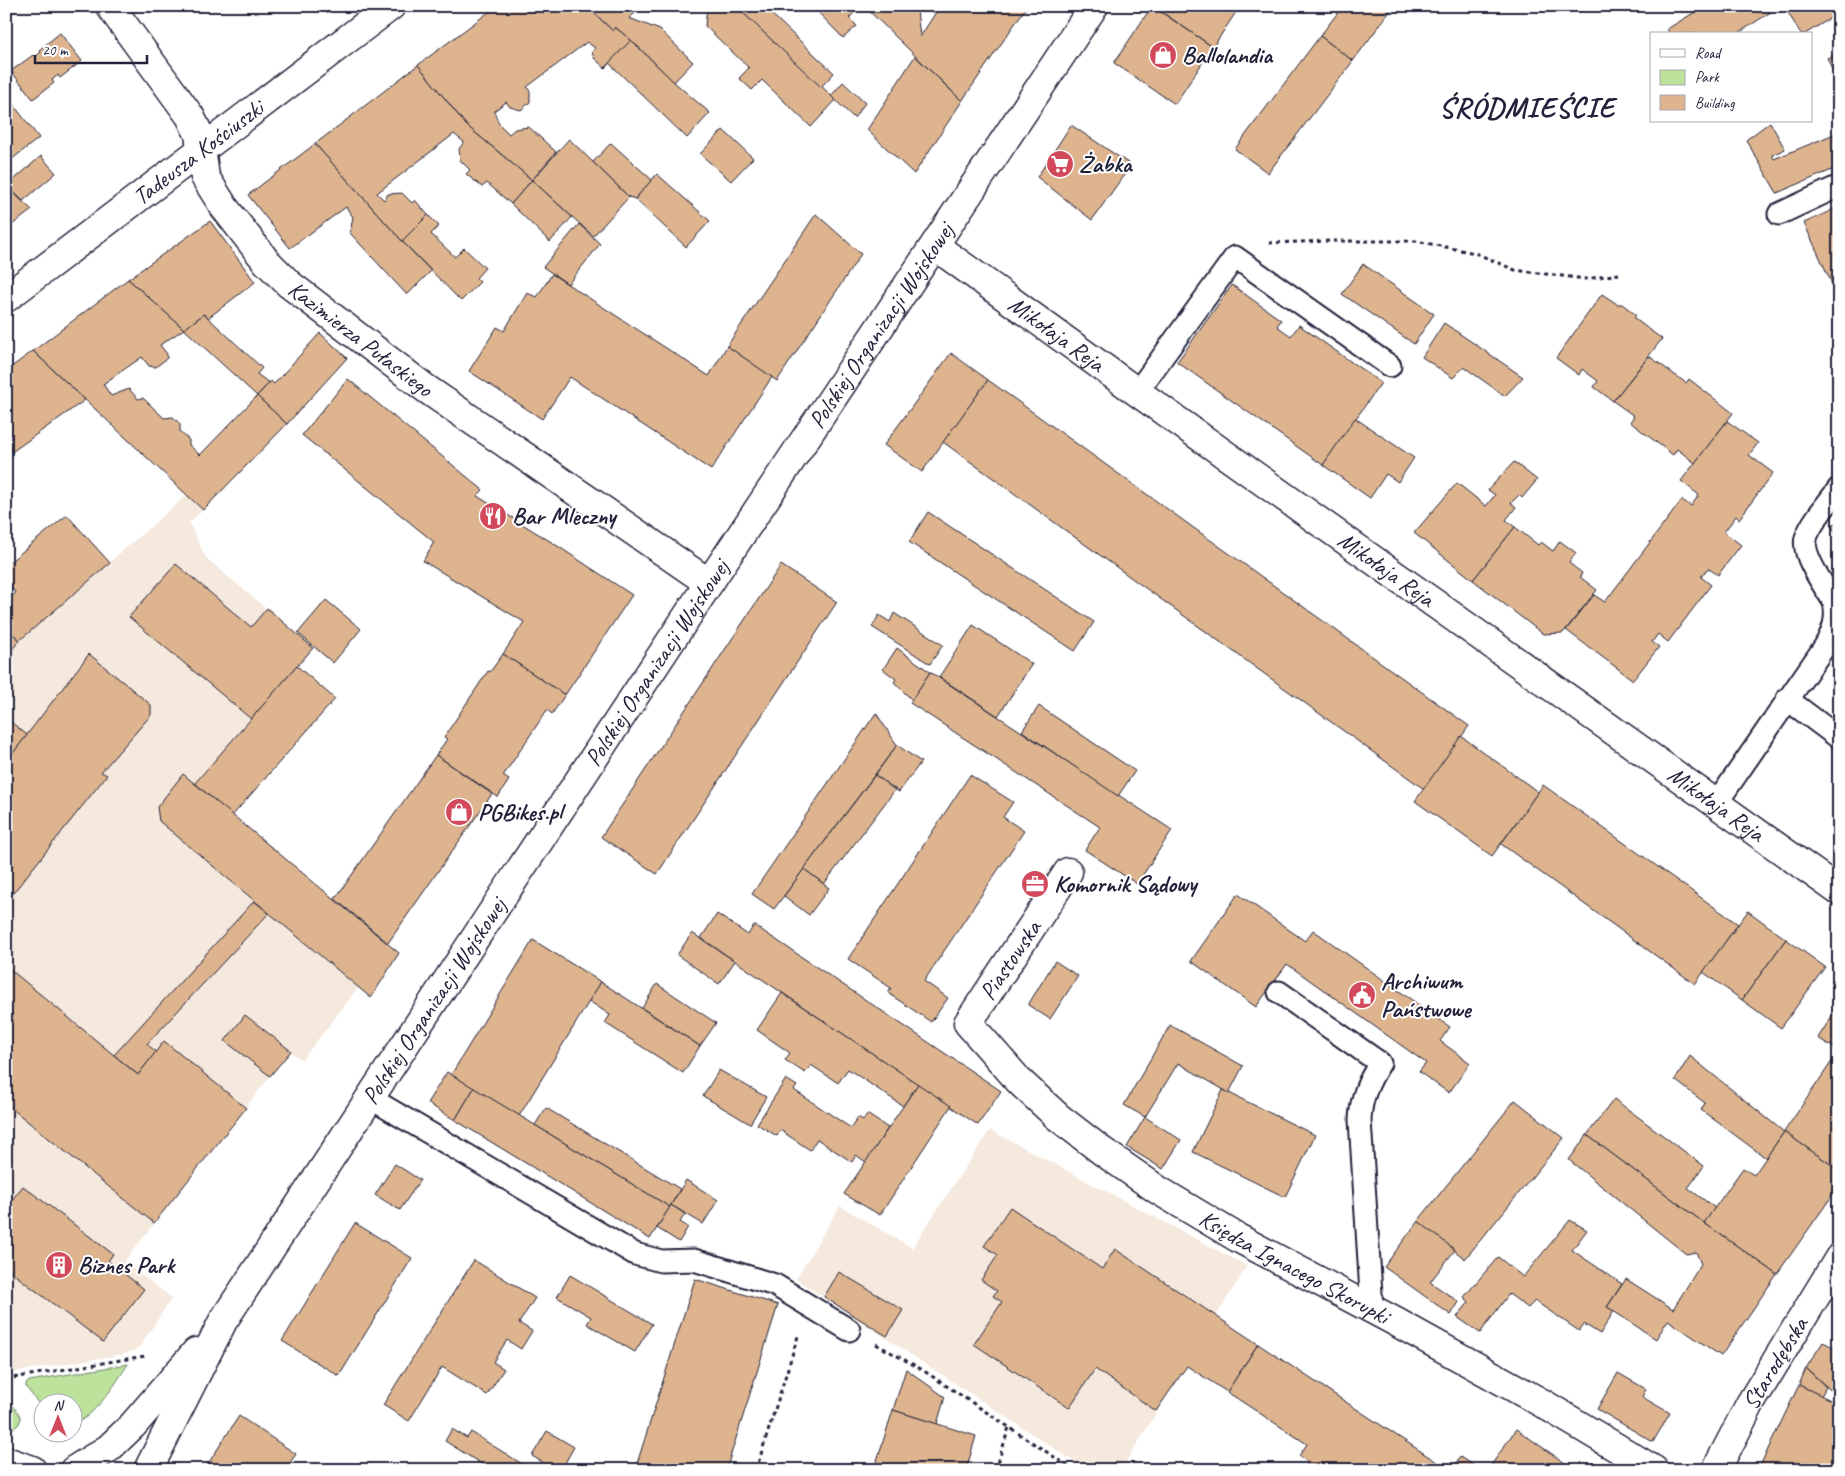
<svg xmlns="http://www.w3.org/2000/svg" width="1845" height="1476" font-family="Caveat,sans-serif">
<style>
.built{fill:#f5e8dd}
.green{fill:#bce29c;stroke:#6f826c}
.building{fill:#ddb48e;stroke:#22223b}
.lines{fill:none;stroke-linecap:round;stroke-linejoin:round}
.lane-casing{stroke:#22223b;stroke-width:25}
.street-casing{stroke:#22223b;stroke-width:31}
.secondary-casing{stroke:#22223b;stroke-width:31}
.path{stroke:#22223b;stroke-width:3;stroke-dasharray:4 4;stroke-linecap:butt}
.lane{stroke:#fff;stroke-width:21}
.street{stroke:#fff;stroke-width:28}
.secondary{stroke:#fff;stroke-width:28}
.labels{text-anchor:middle;stroke-width:4;stroke-linejoin:round;paint-order:stroke}
.poi-label{font-size:24px;font-weight:bold;fill:#22223b;stroke:#fff;text-anchor:start}
.street-label{font-size:24px;fill:#22223b;stroke:#fff}
.district-label{font-size:29px;font-weight:bold;letter-spacing:1px;fill:#22223b;stroke:#fff}
</style>
<rect width="100%" height="100%" fill="#fff"/>
<filter id="ink" filterUnits="userSpaceOnUse"><feTurbulence type="fractalNoise" baseFrequency=".02" numOctaves="2"/><feDisplacementMap in="SourceGraphic" scale="10" xChannelSelector="R" yChannelSelector="G"/><feConvolveMatrix kernelMatrix="1 2 1 2 8 2 1 2 1" color-interpolation-filters="sRGB"/></filter>
<g filter="url(#ink)">
<g class="built">
<polygon points="187,495 203,510 189,523 206,558 313,648 195,783 159,821 358,988 302,1060 290,1051 124,1262 172,1298 140,1346 133,1351 124,1354 15,1372 11,1371 6,1366 6,657 20,640"/>
<polygon points="990,1130 1247,1266 1121,1470 1087,1470 796,1279 840,1206 912,1248"/>
</g>
<g class="green">
<path d="M128,1364C117,1382 93,1419 73,1424L72,1404H42V1408L26,1387V1384L29,1381Z"/>
<polygon points="6,1397 18,1412 21,1418 19,1424 7,1434"/>
</g>
<g class="building">
<polygon points="497,6 587,6 613,31 615,27 631,40 605,68 594,58 592,52 595,48 587,42 527,87 530,91 530,102 521,110 510,107 506,102 494,111 499,124 509,134 515,129 529,127 556,152 532,180 466,125 418,65"/>
<polygon points="587,6 644,6 629,18 660,30 693,62 674,82 631,40 615,27 613,31"/>
<polygon points="707,6 736,6 836,100 811,127 762,80 752,90 739,78 749,68 705,26"/>
<polygon points="736,6 763,6 834,73 821,87"/>
<polygon points="812,6 856,6 858,9 849,18 857,26 843,38"/>
<polygon points="864,6 913,6 917,10 920,37 940,6 1027,6 962,101"/>
<polygon points="1152,6 1213,47 1175,104 1114,63"/>
<polygon points="1153,6 1240,6 1213,47"/>
<polygon points="1343,6 1394,6 1353,61 1320,36"/>
<polygon points="1705,6 1780,6 1737,34 1670,34 1667,29"/>
<polygon points="1784,6 1839,6 1839,13 1805,34 1801,34"/>
<polygon points="60,33 82,61 60,78 58,75 52,80 54,83 33,99 11,71 33,55 35,57 41,52 39,50"/>
<polygon points="1320,36 1353,61 1268,173 1235,149"/>
<polygon points="631,40 674,82 710,113 687,138 609,63"/>
<polygon points="1839,52 1839,84 1827,58"/>
<polygon points="915,56 962,101 914,174 867,130"/>
<polygon points="418,65 466,125 532,180 511,204 487,183 482,187 466,174 470,170 460,160 459,149 464,142 454,134 377,193 384,200 388,194 402,193 412,203 415,200 428,215 402,241 315,144"/>
<polygon points="843,82 865,103 854,118 831,96"/>
<polygon points="6,95 39,138 11,160 6,155"/>
<polygon points="1770,122 1785,149 1772,155 1774,159 1839,132 1839,167 1777,193 1746,140"/>
<polygon points="1071,125 1131,165 1092,220 1037,177"/>
<polygon points="723,130 753,158 731,181 700,154"/>
<polygon points="569,139 629,197 593,236 532,180"/>
<polygon points="611,143 652,180 635,199 629,197 593,162"/>
<polygon points="315,144 402,241 431,271 407,295 350,233 353,217 346,207 290,248 248,195"/>
<polygon points="41,156 56,173 23,201 7,186"/>
<polygon points="657,174 710,221 686,247 635,199"/>
<polygon points="532,180 572,217 550,242 511,204"/>
<polygon points="6,186 32,210 8,228 6,228"/>
<polygon points="1839,207 1839,299 1804,223"/>
<polygon points="816,214 861,254 777,381 727,346"/>
<polygon points="428,215 439,226 431,234 455,257 464,248 485,268 476,278 480,282 461,301 402,241"/>
<polygon points="210,221 255,282 208,318 204,314 184,329 128,279"/>
<polygon points="579,224 600,244 568,284 543,267"/>
<polygon points="1363,264 1434,314 1414,344 1342,294"/>
<polygon points="552,274 709,376 727,346 772,377 711,470 570,377 542,419 469,371 497,327 504,331 527,293 537,297"/>
<polygon points="128,279 184,329 160,345 167,354 167,358 156,367 149,366 142,357 103,384 111,396 129,389 138,399 143,398 164,418 173,417 180,424 180,432 189,440 189,445 200,455 257,396 287,424 203,510 33,351"/>
<polygon points="1232,285 1281,320 1277,326 1291,336 1299,325 1381,383 1323,465 1177,362"/>
<polygon points="1602,294 1617,304 1622,304 1635,314 1635,319 1662,339 1613,401 1594,387 1598,381 1582,369 1579,375 1556,358"/>
<polygon points="204,314 262,368 257,374 269,383 257,396 184,329"/>
<polygon points="1444,323 1523,377 1505,396 1464,367 1453,378 1422,357"/>
<polygon points="320,333 347,358 287,424 257,396 271,381 274,384"/>
<polygon points="33,351 85,400 6,456 6,371"/>
<polygon points="951,353 988,380 922,472 884,445"/>
<polygon points="1649,356 1686,383 1689,379 1733,413 1695,463 1677,449 1673,455 1630,422 1634,416 1613,401"/>
<polygon points="348,379 483,490 477,496 553,543 632,595 565,695 503,654 524,622 423,561 434,542 302,435"/>
<polygon points="988,380 1469,726 1424,789 943,442"/>
<polygon points="1355,418 1414,458 1398,482 1386,474 1370,498 1323,465"/>
<polygon points="1727,421 1758,443 1749,455 1773,473 1739,519 1736,516 1724,532 1741,545 1718,575 1708,568 1701,577 1711,585 1668,642 1658,634 1652,642 1659,647 1633,680 1566,630 1594,595 1605,602 1682,500 1691,506 1699,495 1681,481"/>
<polygon points="1514,462 1537,480 1522,498 1519,495 1511,503 1516,507 1506,520 1515,527 1473,580 1414,533 1457,483 1486,506 1495,495 1488,490"/>
<polygon points="928,512 1094,622 1075,651 909,542"/>
<polygon points="67,515 110,563 20,640 6,629 6,601 16,593 6,582 6,565"/>
<polygon points="1839,522 1839,539 1831,525"/>
<polygon points="1515,527 1538,545 1541,542 1553,551 1560,541 1576,553 1569,563 1582,573 1580,577 1597,590 1563,633 1543,634 1473,580"/>
<polygon points="176,564 251,627 267,608 313,648 251,719 129,617"/>
<polygon points="781,565 837,602 657,874 601,837"/>
<polygon points="326,600 361,629 333,663 298,633"/>
<polygon points="894,613 943,645 930,664 872,627 879,615 890,622"/>
<polygon points="973,625 1032,664 998,716 939,677"/>
<polygon points="6,629 20,640 6,657"/>
<polygon points="897,648 930,672 912,700 894,682 896,679 883,669"/>
<polygon points="89,654 151,705 151,715 101,772 107,775 6,902 6,762"/>
<polygon points="503,654 565,695 552,714 547,710 503,776 509,780 498,797 436,755 447,739 444,737 488,671 490,672"/>
<polygon points="297,666 335,699 232,816 195,783"/>
<polygon points="930,672 1172,830 1137,884 1085,850 1100,827 910,703"/>
<polygon points="1039,706 1135,771 1118,796 1022,731"/>
<polygon points="876,713 897,745 774,909 752,894"/>
<polygon points="6,718 27,735 6,762"/>
<polygon points="1461,736 1538,792 1492,856 1415,801"/>
<polygon points="897,745 921,762 899,792 875,775"/>
<polygon points="436,755 492,794 388,943 335,899"/>
<polygon points="183,774 399,953 371,998 159,821 157,807"/>
<polygon points="875,775 895,790 824,884 804,869"/>
<polygon points="970,775 1013,802 1003,817 1024,831 924,981 948,998 931,1022 888,993 891,988 848,959"/>
<polygon points="1543,785 1738,924 1695,984 1501,844"/>
<polygon points="804,869 829,888 809,915 784,896"/>
<polygon points="1238,894 1305,941 1313,930 1450,1027 1440,1041 1470,1063 1449,1093 1419,1072 1426,1063 1287,964 1256,1007 1191,961"/>
<polygon points="254,901 269,913 147,1044 156,1052 138,1075 114,1055"/>
<polygon points="1748,911 1786,939 1742,1000 1703,972"/>
<polygon points="717,914 748,935 754,925 1001,1091 978,1125 701,938"/>
<polygon points="692,933 735,961 719,984 677,955"/>
<polygon points="1786,939 1825,967 1781,1028 1742,1000"/>
<polygon points="533,940 601,982 519,1116 451,1075"/>
<polygon points="1055,961 1078,976 1050,1019 1028,1005"/>
<polygon points="6,966 138,1075 164,1041 246,1108 154,1223 6,1104"/>
<polygon points="601,982 700,1046 683,1073 605,1023 610,1015 589,1001"/>
<polygon points="657,984 716,1023 700,1046 642,1008"/>
<polygon points="782,993 918,1084 903,1106 848,1069 838,1083 811,1065 805,1073 785,1060 790,1053 757,1030"/>
<polygon points="1839,1005 1839,1051 1818,1038"/>
<polygon points="245,1015 291,1051 270,1076 225,1041"/>
<polygon points="1170,1025 1243,1066 1229,1093 1178,1063 1145,1117 1124,1105"/>
<polygon points="1839,1051 1839,1170 1784,1132"/>
<polygon points="1690,1056 1784,1132 1766,1158 1701,1110 1705,1103 1675,1080"/>
<polygon points="719,1070 766,1097 750,1124 703,1096"/>
<polygon points="447,1072 474,1088 455,1120 427,1103"/>
<polygon points="786,1079 797,1086 794,1090 851,1128 858,1117 863,1120 867,1114 888,1128 866,1162 856,1155 852,1162 817,1139 810,1150 780,1130 777,1136 757,1124"/>
<polygon points="918,1084 951,1106 880,1215 844,1194"/>
<polygon points="474,1088 670,1207 650,1239 455,1120"/>
<polygon points="1223,1090 1315,1135 1285,1197 1193,1152"/>
<polygon points="1614,1099 1704,1166 1688,1188 1715,1208 1704,1223 1587,1135"/>
<polygon points="1515,1100 1564,1138 1465,1259 1418,1221"/>
<polygon points="546,1108 680,1189 670,1207 535,1125"/>
<polygon points="1145,1117 1181,1140 1163,1169 1127,1147"/>
<polygon points="1784,1132 1839,1170 1839,1186 1777,1274 1704,1223 1743,1168 1754,1175"/>
<polygon points="1587,1135 1704,1223 1777,1274 1721,1356 1668,1320 1656,1339 1607,1307 1626,1279 1673,1309 1701,1264 1696,1252 1686,1254 1569,1160"/>
<polygon points="395,1164 420,1180 400,1210 375,1195"/>
<polygon points="686,1180 718,1200 703,1224 671,1205"/>
<polygon points="23,1186 113,1254 108,1261 144,1289 103,1342 6,1268 6,1207"/>
<polygon points="671,1205 685,1214 680,1222 688,1227 679,1242 657,1228"/>
<polygon points="1010,1207 1102,1269 1115,1249 1258,1344 1227,1392 1187,1366 1156,1411 1095,1369 1069,1408 974,1344 1002,1302 993,1296 997,1291 981,1280 998,1255 984,1246"/>
<polygon points="1570,1220 1587,1230 1572,1250 1622,1284 1607,1307 1614,1311 1600,1334 1584,1324 1579,1331 1535,1301 1528,1308 1509,1294 1480,1333 1457,1317 1469,1302 1464,1297 1498,1257 1523,1277"/>
<polygon points="1418,1221 1455,1250 1430,1282 1459,1302 1451,1315 1384,1267"/>
<polygon points="355,1223 412,1258 339,1376 282,1341"/>
<polygon points="474,1260 535,1298 519,1323 532,1331 521,1349 507,1340 493,1362 504,1369 487,1395 442,1367 409,1421 383,1405"/>
<polygon points="839,1272 903,1310 887,1336 824,1297"/>
<polygon points="570,1275 652,1324 635,1352 587,1324 591,1317 557,1297"/>
<polygon points="695,1279 778,1305 726,1470 635,1470"/>
<polygon points="1823,1342 1839,1350 1839,1398 1806,1368"/>
<polygon points="1258,1344 1449,1470 1303,1470 1308,1463 1299,1456 1307,1444 1227,1392"/>
<polygon points="1806,1368 1826,1387 1821,1396 1799,1385"/>
<polygon points="906,1369 945,1397 937,1424 893,1410"/>
<polygon points="1618,1373 1646,1389 1642,1397 1670,1413 1653,1442 1597,1409"/>
<polygon points="1799,1385 1839,1404 1839,1450 1830,1470 1758,1470"/>
<polygon points="893,1410 976,1436 966,1470 874,1470"/>
<polygon points="239,1416 296,1454 285,1470 204,1470"/>
<polygon points="452,1429 467,1438 471,1432 530,1469 491,1470 445,1441"/>
<polygon points="1516,1429 1575,1470 1488,1470"/>
<polygon points="547,1431 574,1447 561,1470 556,1470 532,1456"/>
<polygon points="1460,1457 1480,1470 1451,1470"/>
</g>
<g class="lines">
<g class="lane-casing">
<g id="lane">
<polyline points="1779,214 1839,186"/>
<polyline points="1137,392 1235,257 1390,366"/>
<polyline points="1787,699 1839,738"/>
<path d="M1716,804L1825,646C1833,631 1838,619 1834,602C1825,587 1801,555 1806,538C1811,522 1829,502 1839,488"/>
<path d="M1279,992L1380,1063C1368,1082 1361,1098 1360,1120L1372,1309"/>
<polyline points="370,1098 635,1254 661,1261 694,1260 775,1285 849,1330"/>
</g>
</g>
<g class="street-casing">
<g id="street">
<path id="s1" d="M110,6L190,116L199,134L205,177L224,207L266,261L289,284L425,388L709,583"/>
<path id="s2" d="M935,246L1137,392L1839,891"/>
<path id="s3" d="M1068,872L968,1023L1020,1082L1058,1117L1102,1151L1158,1190L1238,1238L1396,1322L1542,1403L1654,1470"/>
</g>
</g>
<g class="secondary-casing">
<g id="secondary">
<path id="s4" d="M6,298L391,6"/>
<polyline points="6,1461 32,1470"/>
<polyline points="74,1470 109,1448 133,1425 196,1352"/>
<path id="s5" d="M148,1470L223,1321L709,583L1094,6"/>
<path id="s6" d="M1716,1470L1750,1404L1839,1258"/>
</g>
</g>
<g class="path">
<polyline points="1269,243 1332,241 1416,241 1475,253 1515,270 1586,279 1619,274"/>
<polyline points="876,1344 921,1369 1074,1470"/>
<polyline points="6,1379 145,1356"/>
<polyline points="756,1470 799,1333"/>
<polyline points="996,1470 1009,1427"/>
</g>
<use href="#lane" class="lane"/>
<use href="#street" class="street"/>
<use href="#secondary" class="secondary"/>
</g>
</g>
<defs>
<g id="shop-disc" transform="scale(1.4375)"><circle r="9.5" fill="#d1495b" stroke="#fff"/><path d="M-5-2.5h2.3a2.7 3.5 0 0 1 5.4 0H5L5.5 6h-11ZM-1.5-2.5h3a1.5 2.3 0 0 0-3 0Z" fill="#fff"/></g>
<g id="supermarket-disc" transform="scale(1.4375)"><circle r="9.5" fill="#d1495b" stroke="#fff"/><path d="M-6-5.5h2.5l.6 2H6L4.5 2H-2.5L-4.4-4H-6ZM-1.5 3.2a1.3 1.3 0 1 0 .1 0ZM3 3.2a1.3 1.3 0 1 0 .1 0Z" fill="#fff"/></g>
<g id="restaurant-disc" transform="scale(1.4375)"><circle r="9.5" fill="#d1495b" stroke="#fff"/><path d="M-5-6h1v4h1v-4h1v4h1v-4h1v5L-1.5 .5V6h-2V.5L-5-1ZM5-6V6H3V1.5H1.5Q1.5-4 5-6Z" fill="#fff"/></g>
<g id="office-disc" transform="scale(1.4375)"><circle r="9.5" fill="#d1495b" stroke="#fff"/><path d="M-6-3h4V-5.5h4V-3h4V5H-6ZM-1-4.5V-3h2v-1.5ZM-6 0V1H6V0Z" fill="#fff"/></g>
<g id="civic-disc" transform="scale(1.4375)"><circle r="9.5" fill="#d1495b" stroke="#fff"/><path d="M-.6-6.5H3V-4.5H.6V-3L4-1V1h2V6H-6V1h2V-1L-.6-3ZM-1.2 2.5V6h2.4V2.5Z" fill="#fff"/></g>
<g id="building-disc" transform="scale(1.4375)"><circle r="9.5" fill="#d1495b" stroke="#fff"/><path d="M-4-6H4V6H1V3H-1V6H-4ZM-2.5-4.3h1.7v1.8h-1.7ZM.8-4.3h1.7v1.8H.8ZM-2.5-1h1.7V.8h-1.7ZM.8-1h1.7V.8H.8Z" fill="#fff"/></g>
</defs>
<g fill-rule="evenodd">
<use href="#shop-disc" x="1163" y="55"/>
<use href="#supermarket-disc" x="1060" y="164"/>
<use href="#restaurant-disc" x="493" y="516"/>
<use href="#shop-disc" x="459" y="812"/>
<use href="#office-disc" x="1035" y="884"/>
<use href="#civic-disc" x="1362" y="995"/>
<use href="#building-disc" x="59" y="1265"/>
</g>
<g class="labels">
<g class="poi-label">
<text x="1182" y="63">Ballolandia</text>
<text x="1079" y="172">Żabka</text>
<text x="512" y="524">Bar Mleczny</text>
<text x="478" y="820">PGBikes.pl</text>
<text x="1054" y="892">Komornik Sądowy</text>
<text x="1381" y="989">Archiwum<tspan x="1381" dy="28">Państwowe</tspan></text>
<text x="78" y="1273">Biznes Park</text>
</g>
<g class="street-label">
<text dy="8" stroke="none"><textPath href="#s4" startOffset="241">Tadeusza Kościuszki</textPath></text>
<text dy="8" stroke="none"><textPath href="#s5" startOffset="1360">Polskiej Organizacji Wojskowej</textPath></text>
<text dy="8" stroke="none"><textPath href="#s2" startOffset="150">Mikołaja Reja</textPath></text>
<text dy="8" stroke="none"><textPath href="#s1" startOffset="426">Kazimierza Pułaskiego</textPath></text>
<text dy="8" stroke="none"><textPath href="#s2" startOffset="555">Mikołaja Reja</textPath></text>
<text dy="8" stroke="none"><textPath href="#s5" startOffset="955">Polskiej Organizacji Wojskowej</textPath></text>
<text dy="8" stroke="none"><textPath href="#s2" startOffset="960">Mikołaja Reja</textPath></text>
<text transform="translate(1010 960) rotate(-56)" y="8">Piastowska</text>
<text dy="8" stroke="none"><textPath href="#s5" startOffset="550">Polskiej Organizacji Wojskowej</textPath></text>
<text dy="8" stroke="none"><textPath href="#s3" startOffset="592">Księdza Ignacego Skorupki</textPath></text>
<text dy="8" stroke="none"><textPath href="#s6" startOffset="122">Starodębska</textPath></text>
</g>
<g class="district-label">
<text x="1527" y="117">ŚRÓDMIEŚCIE</text>
</g>
</g>
<rect width="1845" height="1476" fill="none" stroke="#fff" stroke-width="25"/>
<rect x="12" y="12" width="1820" height="1451" fill="none" stroke="#22223b" stroke-width="2" filter="url(#ink)"/>
<rect x="1650" y="32" width="162" height="90" fill="#ffffff" stroke="#a7a7b1"/>
<rect x="1660" y="49" width="25" height="8" fill="#ffffff" stroke="#a7a7b1"/>
<text x="1695" y="58" font-size="15" fill="#22223b">Road</text>
<rect x="1660" y="70" width="25" height="15" fill="#bce29c" stroke="#a7a7b1"/>
<text x="1695" y="82" font-size="15" fill="#22223b">Park</text>
<rect x="1660" y="95" width="25" height="15" fill="#ddb48e" stroke="#a7a7b1"/>
<text x="1695" y="108" font-size="15" fill="#22223b">Building</text>
<g transform="translate(58 1418)"><circle r="24" fill="#ffffff" stroke="#a7a7b1"/>
<path d="M0-4L9 19L0 12L-9 19Z" fill="#d1495b"/>
<text y="-8" font-size="14" font-weight="bold" text-anchor="middle" fill="#22223b">N</text>
</g>
<path d="M35 55v8h112v-8" fill="none" stroke="#22223b" stroke-width="2.5"/>
<text x="42" y="55" font-size="15" fill="#22223b" stroke="#ffffff" stroke-width="4" paint-order="stroke">20 m</text>
</svg>
